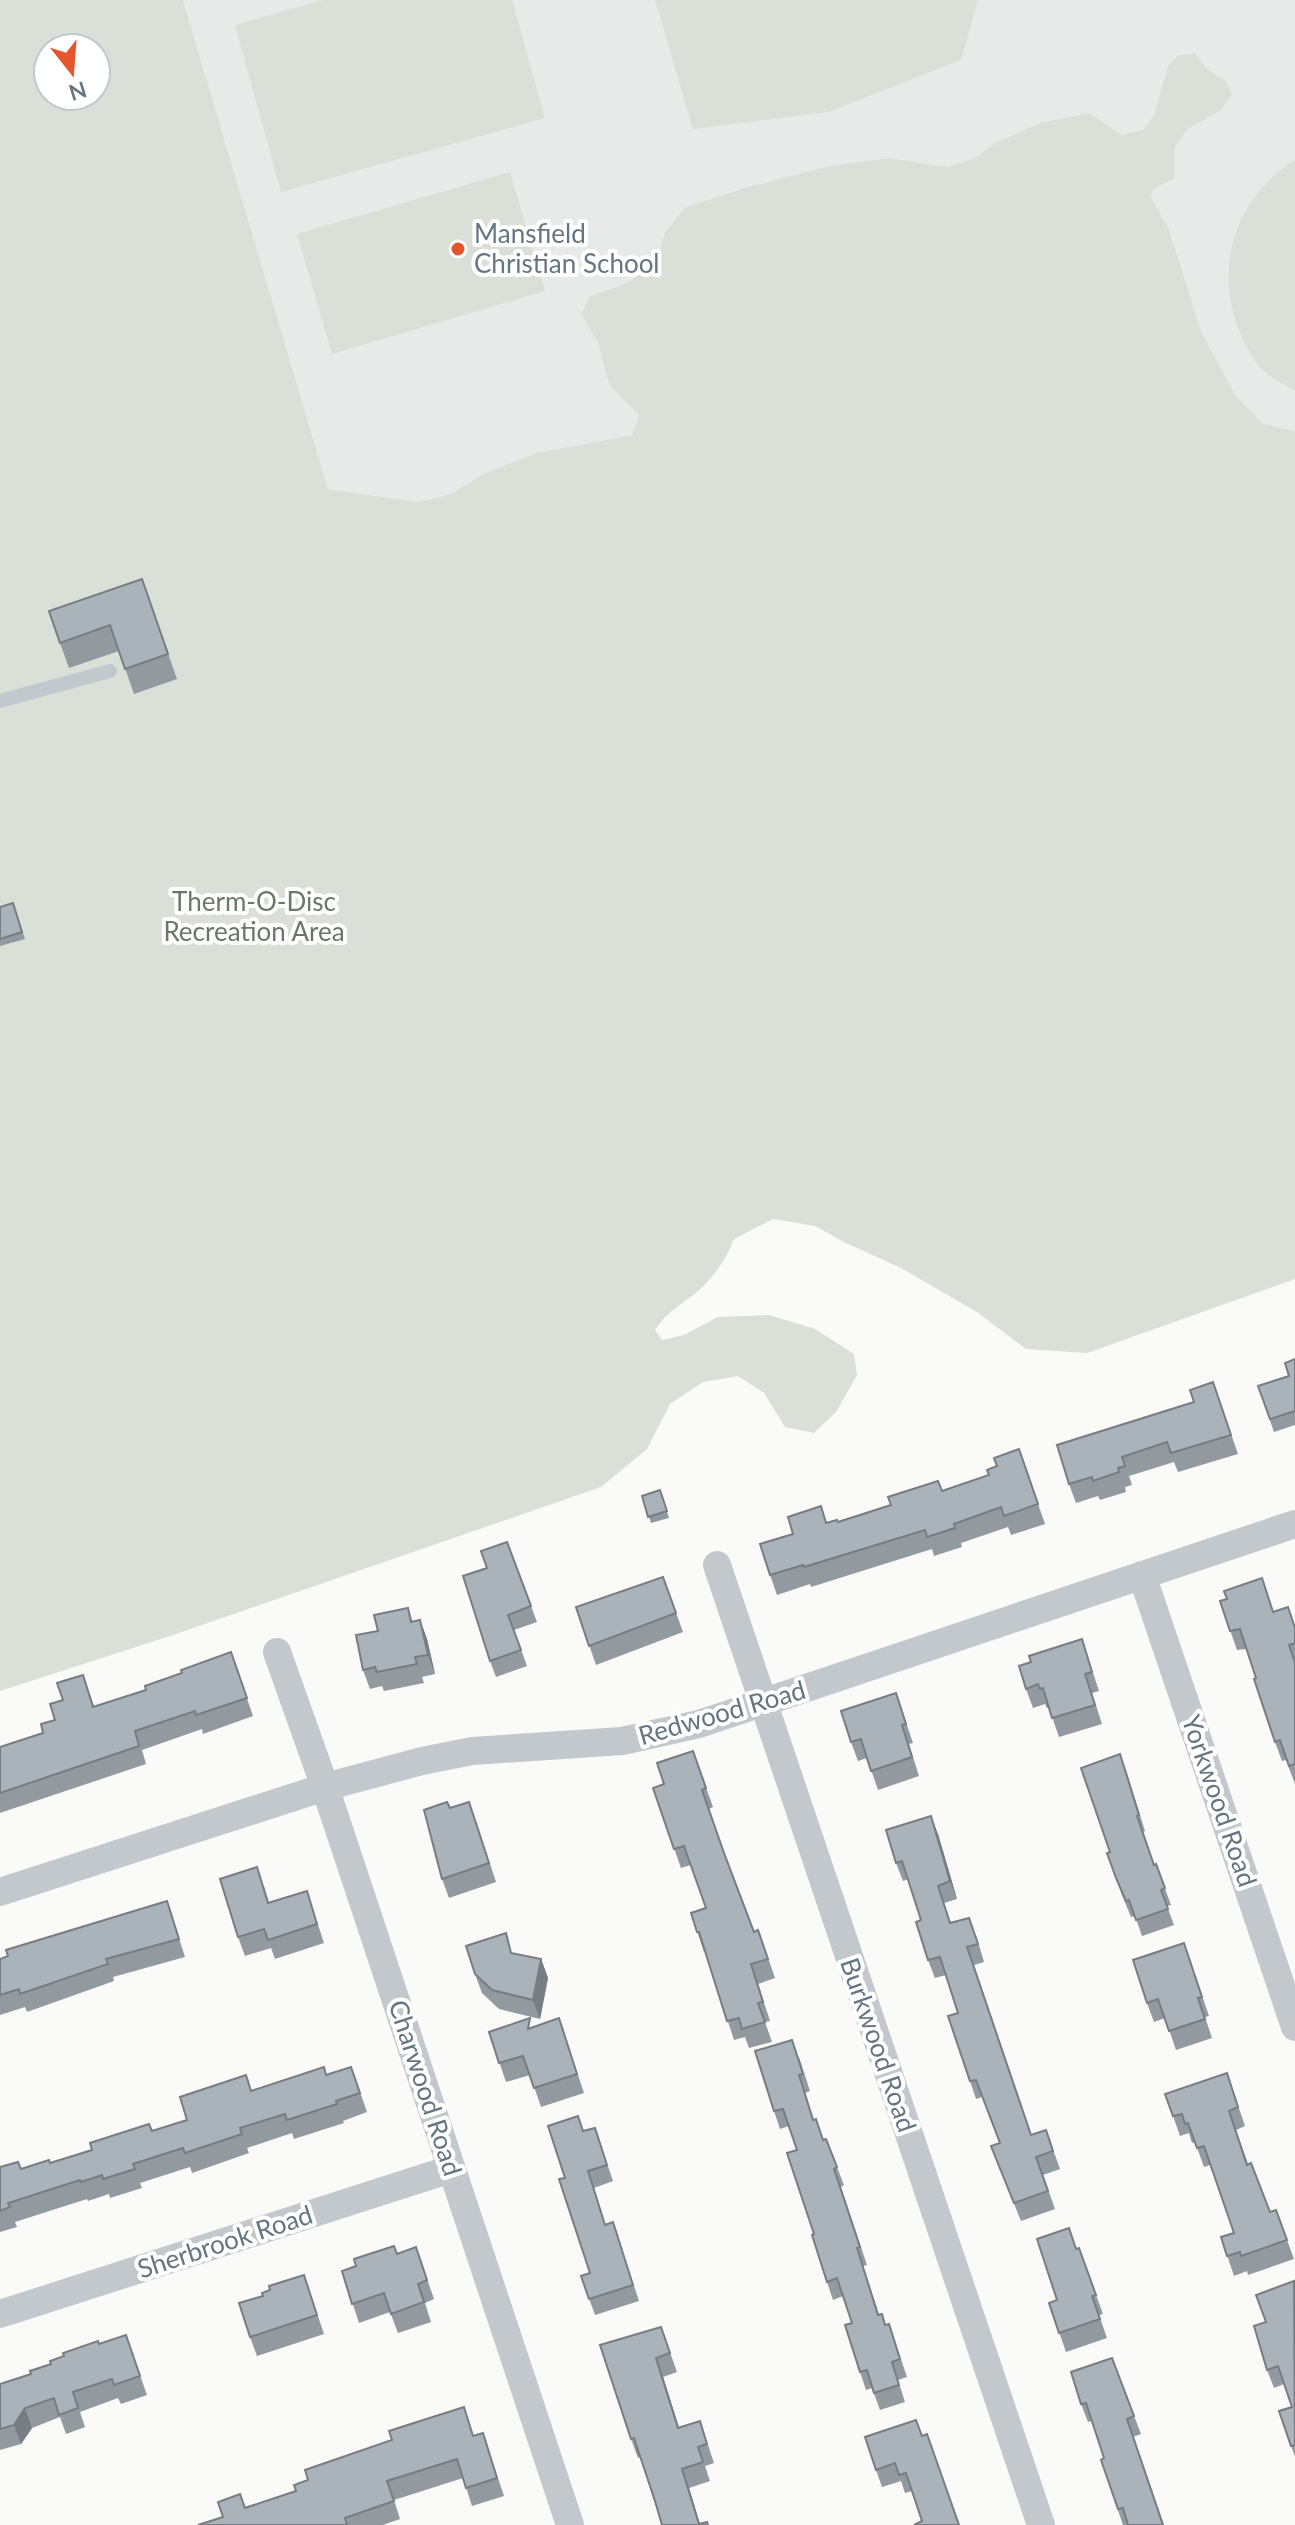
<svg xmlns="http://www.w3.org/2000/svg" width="1295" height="2525" font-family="Lato,sans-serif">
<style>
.built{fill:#e8e9e9}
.green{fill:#dadfd7;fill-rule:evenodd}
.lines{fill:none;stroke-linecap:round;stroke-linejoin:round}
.service{stroke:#c3c8cc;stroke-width:14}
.minor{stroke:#c3c8cc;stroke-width:28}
.wall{fill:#929a9f}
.shaded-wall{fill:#777d82}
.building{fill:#aab3b9;stroke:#777d82;stroke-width:2}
.poi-dot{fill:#e4572e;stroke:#fff;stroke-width:3}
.labels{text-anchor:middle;stroke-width:8;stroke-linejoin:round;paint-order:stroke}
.poi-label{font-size:26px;fill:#657683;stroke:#fff;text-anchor:start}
.park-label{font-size:26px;fill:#687a64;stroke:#fff}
.street-label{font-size:26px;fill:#657683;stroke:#fff}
</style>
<rect width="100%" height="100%" fill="#fafaf8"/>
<polygon class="built" points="183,0 1295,0 1295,431 1263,424 1236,396 1201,331 1169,229 1150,196 1156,187 1174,179 1174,146 1188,129 1221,110 1225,80 1208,70 1195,53 1178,55 1168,66 1154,115 1145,128 1122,135 1089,113 1042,122 997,142 975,158 947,167 889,158 828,166 741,189 685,207 665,232 654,266 622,285 590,296 581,314 598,343 609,385 640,415 632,435 536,453 485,473 451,494 418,502 328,489"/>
<g class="green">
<path d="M0,0H183L328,489L418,502L451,494L485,473L536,453L632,435L639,415L609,385L598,343L581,314L590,296L622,285L654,266L665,232L685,207L741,189L828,166L889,158L947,167L975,158L997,142L1042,122L1089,113L1122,135L1144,129L1154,115L1168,66L1178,55L1195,53L1208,70L1225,80L1232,94L1221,110L1188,129L1175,146L1174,179L1156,187L1150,196L1169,229L1201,331L1236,396L1263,424L1295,431V1279L1087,1353L1026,1349L977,1312L901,1268L844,1242L815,1226L773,1219L734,1239C726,1259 715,1276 698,1291C681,1305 668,1311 655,1330L662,1340L684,1335L718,1317L769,1315L815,1329L854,1354L857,1375L836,1412L814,1433L785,1427L764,1393L738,1376L703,1382L670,1404L647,1449L601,1487L170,1636L0,1691ZM48,48H96V96H48Z"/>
<polygon points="323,0 512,0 545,118 281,192 235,25"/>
<polygon points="655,0 978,0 961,60 828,112 693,129"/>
<path d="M1295,160V391C1284,384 1267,376 1259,366C1208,297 1222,206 1295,160Z"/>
<polygon points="510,172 545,291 332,354 297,234"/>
</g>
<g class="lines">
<polyline class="service" points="0,701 110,671"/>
<g class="minor">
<polyline points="717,1565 1041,2525"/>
<polyline points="1142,1575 1295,2027"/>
<polyline points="277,1652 325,1787 570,2525"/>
<polyline points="0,1892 325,1787 422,1761 472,1751 622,1741 699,1724 1295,1524"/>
<polyline points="0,2314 451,2169"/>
</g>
</g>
<g class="wall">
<polygon points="142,579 177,679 134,694 119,651 69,668 60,643"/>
<polygon points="13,903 25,939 0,946 0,907"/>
<polygon points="1295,1359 1295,1425 1274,1432 1258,1386 1289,1376"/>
<polygon points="1213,1382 1238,1454 1178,1472 1174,1462 1129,1476 1132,1485 1125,1487 1126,1492 1100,1500 1098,1496 1076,1503 1069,1484 1194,1402"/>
<polygon points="1019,1449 1045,1524 1011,1535 1008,1527 961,1543 962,1547 934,1556 932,1549 811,1587 810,1584 777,1595 770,1575 793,1534 821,1506 827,1523 838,1522 942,1491 989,1475 997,1466"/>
<polygon points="660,1490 669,1518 651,1523 642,1496"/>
<polygon points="507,1542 537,1622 514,1630 527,1666 496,1677 490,1661 487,1568"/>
<polygon points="663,1577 683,1632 596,1665 576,1607"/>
<polygon points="1220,1601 1273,1612 1295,1626 1295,1784 1286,1760 1282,1761 1275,1742 1247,1649 1237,1650"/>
<polygon points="408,1608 413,1622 420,1620 427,1639 435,1674 422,1677 424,1683 384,1691 382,1686 370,1689 363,1670 378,1631"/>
<polygon points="1082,1639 1099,1691 1092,1693 1102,1724 1059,1737 1049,1708 1047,1708 1045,1704 1033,1708 1026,1689 1031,1662"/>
<polygon points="231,1652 253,1716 203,1734 202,1729 142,1750 146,1764 0,1813 0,1747 43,1733 55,1720 63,1700 83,1675 94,1706 146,1690"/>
<polygon points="896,1693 913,1743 909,1744 919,1776 878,1790 867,1758 858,1761 851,1742"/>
<polygon points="693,1751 713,1807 709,1809 727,1860 754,1932 765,1949 775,1978 758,1984 770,2021 765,2022 772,2042 749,2048 745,2037 734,2040 705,1951 704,1952 691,1913 706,1908 691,1865 681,1868 653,1788 664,1784"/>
<polygon points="1126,1770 1145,1831 1143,1832 1154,1865 1156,1864 1171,1905 1167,1906 1174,1925 1142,1936 1135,1916 1131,1917 1122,1895 1107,1853 1110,1852"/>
<polygon points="476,1821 496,1882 449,1898 442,1879"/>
<polygon points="938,1834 957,1899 944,1903 951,1923 976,1935 984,1962 974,1965 1031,2135 1046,2130 1060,2169 1043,2175 1055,2209 1021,2221 991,2146 1000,2143 982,2097 976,2099 970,2081 958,2013 946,1975 935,1978 928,1960 921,1920 908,1879 903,1881 896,1863"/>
<polygon points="264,1886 269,1903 307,1891 324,1943 275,1959 271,1948 245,1956 238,1937"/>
<polygon points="167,1901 185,1957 113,1977 114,1981 27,2012 25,2007 0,2015 0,1959"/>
<polygon points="1184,1943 1209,2016 1205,2017 1212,2038 1176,2050 1165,2018 1154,2022 1147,2003"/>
<polygon points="513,1954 541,1959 548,1978 540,2019 499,2009 482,1993 475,1974"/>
<polygon points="559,2018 584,2093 541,2107 530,2075 506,2082 489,2032 533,2027"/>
<polygon points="799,2057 810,2091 805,2093 814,2120 823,2140 826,2139 844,2185 841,2187 867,2265 863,2266 879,2314 886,2325 889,2324 907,2377 898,2380 905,2402 880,2410 872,2388 866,2390 860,2372 852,2323 843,2296 833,2300 827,2282 814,2234 797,2150 789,2126 780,2129 774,2111"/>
<polygon points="1227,2073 1245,2126 1236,2130 1248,2164 1270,2212 1276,2210 1294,2259 1248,2275 1247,2271 1234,2276 1221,2237 1234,2233 1210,2165 1204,2167 1195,2142 1192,2143 1189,2133 1180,2136 1173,2116"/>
<polygon points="326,2075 358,2086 367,2112 343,2121 344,2123 294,2139 292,2133 247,2148 249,2153 192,2173 190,2167 140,2183 142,2188 110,2198 109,2194 88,2201 87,2199 15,2222 17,2227 0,2232 0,2167 21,2169 50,2163 187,2120 251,2091"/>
<polygon points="595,2128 613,2181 594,2188 605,2224 613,2222 639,2301 595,2315 581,2276 590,2273 584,2131"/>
<polygon points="416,2247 434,2299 425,2303 431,2322 398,2333 390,2312 359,2323 342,2271"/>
<polygon points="1079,2248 1103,2314 1099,2315 1107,2338 1066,2352 1049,2303 1057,2300 1077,2249"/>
<polygon points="304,2275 324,2334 257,2356 250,2337 263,2296 270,2290"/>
<polygon points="1295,2283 1295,2457 1279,2411 1292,2407 1284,2384 1274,2388 1267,2370 1266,2322"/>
<polygon points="661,2327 677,2372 663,2377 679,2428 700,2421 714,2463 705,2466 710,2481 689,2488 700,2524 708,2525 662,2525 640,2457 638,2458 631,2439"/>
<polygon points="126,2335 147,2395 121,2404 118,2398 80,2412 85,2427 66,2434 60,2417 32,2428 21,2444 0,2450 0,2384 31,2374 51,2364 100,2344"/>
<polygon points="1112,2358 1141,2434 1133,2437 1164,2525 1123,2525 1101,2460 1104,2458 1092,2421 1088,2422 1081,2404"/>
<polygon points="916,2420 922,2521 912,2491 905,2493 901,2481 882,2487 876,2470"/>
<polygon points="474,2435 489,2451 504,2496 472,2506 463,2478 394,2500 400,2519 383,2525 198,2525 223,2517 245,2507"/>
</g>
<g class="shaded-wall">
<polygon points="420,1620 427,1639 435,1674 428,1655"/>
<polygon points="931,1816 938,1834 957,1899 950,1881"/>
<polygon points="541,1959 548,1978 540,2019 533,2000"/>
<polygon points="656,2358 663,2377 685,2447 678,2428"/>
<polygon points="25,2408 32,2428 21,2444 14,2425"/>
<polygon points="682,2469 689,2488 700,2525 699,2525"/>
</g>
<g class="building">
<polygon points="142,579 168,654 125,669 110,625 60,643 49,611"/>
<polygon points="13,903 22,932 0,939 0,907"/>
<polygon points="1295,1359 1295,1411 1270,1419 1258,1386 1289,1376 1285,1363"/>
<polygon points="1213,1382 1231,1435 1171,1453 1167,1442 1122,1457 1125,1466 1118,1468 1119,1472 1093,1481 1092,1477 1069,1484 1057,1445 1194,1402 1190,1390"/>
<polygon points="1019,1449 1038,1504 1004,1516 1001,1507 954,1524 955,1528 927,1537 925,1530 804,1567 803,1565 770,1575 760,1544 793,1534 788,1517 821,1506 826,1523 837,1520 838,1522 891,1505 888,1497 938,1481 942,1491 989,1475 987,1470 997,1466 994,1458"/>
<polygon points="660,1490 667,1511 648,1517 642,1496"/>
<polygon points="507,1542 531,1606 508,1615 521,1650 490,1661 463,1576 487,1568 481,1551"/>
<polygon points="663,1577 676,1613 589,1646 576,1607"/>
<polygon points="1262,1578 1273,1612 1288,1607 1295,1628 1295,1643 1289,1645 1295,1663 1295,1764 1289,1766 1280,1740 1275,1742 1254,1679 1256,1678 1240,1629 1230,1631 1220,1601 1227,1599 1224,1591"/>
<polygon points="408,1608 411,1622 420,1620 428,1655 415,1657 417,1664 377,1672 375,1667 363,1670 356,1635 378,1631 374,1615"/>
<polygon points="1082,1639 1092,1672 1085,1674 1095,1705 1052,1718 1043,1688 1040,1689 1038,1684 1026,1689 1019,1666 1031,1662 1029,1656"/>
<polygon points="231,1652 247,1698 196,1715 195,1711 135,1731 139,1746 0,1793 0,1747 43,1733 41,1724 55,1720 50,1704 63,1700 57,1683 83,1675 93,1707 146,1690 145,1686 182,1673 181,1670"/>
<polygon points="896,1693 906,1724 902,1725 912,1757 871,1771 861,1739 851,1742 841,1711"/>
<polygon points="693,1751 706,1788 702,1790 724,1853 754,1932 758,1930 768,1959 751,1964 763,2002 758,2003 765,2022 742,2029 739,2018 727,2021 699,1932 697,1932 691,1913 706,1908 684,1846 674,1849 653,1788 664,1784 657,1763"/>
<polygon points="1120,1754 1139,1815 1137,1816 1154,1865 1156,1864 1165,1888 1161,1890 1168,1909 1136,1920 1129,1900 1126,1901 1116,1878 1107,1853 1110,1852 1081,1768"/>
<polygon points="447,1802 450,1808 469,1802 489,1863 442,1879 424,1810"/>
<polygon points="931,1816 950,1881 938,1886 950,1923 969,1918 978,1944 967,1947 1031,2135 1046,2130 1053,2151 1036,2157 1048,2191 1014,2203 991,2146 1000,2143 976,2080 970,2081 948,2016 958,2013 940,1957 928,1960 916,1922 921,1920 902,1861 896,1863 886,1830"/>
<polygon points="257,1867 268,1903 307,1891 317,1924 268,1940 264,1929 238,1937 220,1879"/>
<polygon points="167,1901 179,1939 106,1959 108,1964 20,1994 19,1989 0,1995 0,1959 8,1956 6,1950"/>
<polygon points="506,1933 511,1953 541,1959 533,2000 492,1990 475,1974 466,1946"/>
<polygon points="1184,1943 1202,1997 1198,1998 1205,2019 1169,2031 1158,1999 1147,2003 1133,1960"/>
<polygon points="530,2018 528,2029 559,2018 577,2074 534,2088 523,2056 499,2063 489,2032"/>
<polygon points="792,2040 803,2074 799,2075 813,2120 816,2119 823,2140 826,2139 837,2167 834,2169 860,2247 857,2248 878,2315 882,2314 885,2325 889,2324 900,2359 892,2362 899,2385 874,2393 867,2370 860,2372 845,2325 852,2323 837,2278 827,2282 812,2235 814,2234 787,2153 797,2150 783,2109 774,2111 755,2051"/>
<polygon points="324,2067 326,2075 351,2067 360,2093 336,2101 337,2104 287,2120 285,2114 240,2128 242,2134 185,2153 183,2148 133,2164 135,2169 103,2179 102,2175 81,2182 80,2180 8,2203 10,2207 0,2211 0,2167 18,2162 21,2169 49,2160 50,2163 92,2150 90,2143 149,2124 152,2131 187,2120 180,2097 246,2075 251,2091"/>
<polygon points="1227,2073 1238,2107 1229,2111 1247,2165 1251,2163 1270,2212 1276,2210 1287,2240 1241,2256 1240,2252 1227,2256 1221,2237 1234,2233 1204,2146 1197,2148 1188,2123 1185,2124 1182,2114 1173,2116 1165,2094"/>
<polygon points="578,2116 583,2131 595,2128 607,2165 588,2171 605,2225 613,2222 633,2285 589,2299 581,2276 590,2273 559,2179 565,2178 548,2126"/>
<polygon points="1069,2228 1076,2249 1079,2248 1096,2295 1092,2296 1100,2319 1059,2333 1049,2303 1057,2300 1037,2239"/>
<polygon points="394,2246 397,2254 416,2247 427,2280 418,2284 424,2302 391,2314 384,2293 352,2304 342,2271 356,2266 354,2259"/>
<polygon points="304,2275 317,2315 250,2337 239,2303 263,2296 262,2293 270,2290 269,2286"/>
<polygon points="1294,2281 1295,2445 1291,2446 1279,2411 1292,2407 1278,2366 1267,2370 1254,2326 1266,2322 1256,2295"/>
<polygon points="661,2327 670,2353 656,2358 678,2428 700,2421 707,2444 698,2447 703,2462 682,2469 699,2524 707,2522 708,2525 662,2525 655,2501 634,2438 631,2439 600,2345"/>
<polygon points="126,2335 140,2376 114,2385 112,2379 73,2392 78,2408 59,2415 54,2398 25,2408 14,2425 0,2429 0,2384 31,2374 30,2371 51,2364 50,2361 64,2356 63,2353 98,2341 99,2344"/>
<polygon points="1112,2358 1134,2416 1127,2419 1163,2525 1128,2525 1123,2508 1118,2509 1101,2460 1104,2458 1086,2403 1081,2404 1071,2372"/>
<polygon points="464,2407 473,2436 483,2433 497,2478 466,2488 457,2459 387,2481 394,2501 345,2518 347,2525 198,2525 223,2517 218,2502 240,2494 245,2508 296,2491 294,2485 308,2480 305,2470 392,2440 389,2431"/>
<polygon points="916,2420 922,2436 927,2434 959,2525 914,2525 922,2521 906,2473 899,2475 895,2463 876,2470 865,2437"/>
</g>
<circle class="poi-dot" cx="458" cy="249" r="8"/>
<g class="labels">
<g class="poi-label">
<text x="474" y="243">Mansfield<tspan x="474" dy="30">Christian School</tspan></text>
</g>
<g class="park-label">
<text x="254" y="911">Therm-O-Disc<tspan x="254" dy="30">Recreation Area</tspan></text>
</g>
<g class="street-label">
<text transform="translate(722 1713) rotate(-16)" y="9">Redwood Road</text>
<text transform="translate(1219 1801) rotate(71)" y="9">Yorkwood Road</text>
<text transform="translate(878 2045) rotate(71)" y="9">Burkwood Road</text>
<text transform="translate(425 2088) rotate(72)" y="9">Charwood Road</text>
<text transform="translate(225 2242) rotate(-18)" y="9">Sherbrook Road</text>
</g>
</g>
<g transform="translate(72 72) rotate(163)"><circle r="38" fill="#ffffff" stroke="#c1c8cd" stroke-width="2"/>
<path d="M0-6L14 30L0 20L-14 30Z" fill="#e4572e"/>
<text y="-12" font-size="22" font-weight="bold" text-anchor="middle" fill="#657683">N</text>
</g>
</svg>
